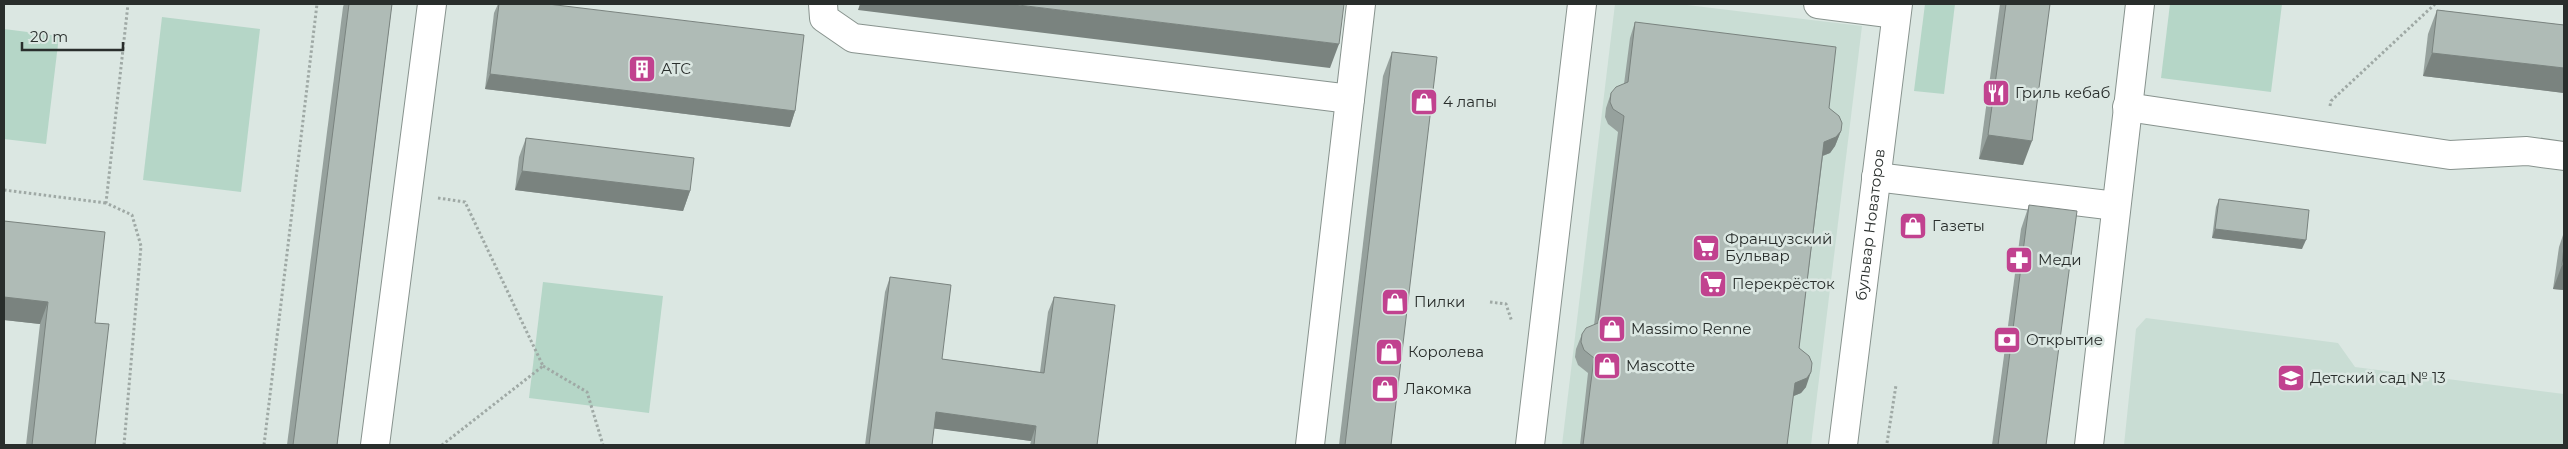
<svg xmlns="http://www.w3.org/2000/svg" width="2568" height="449" font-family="Montserrat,sans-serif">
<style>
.built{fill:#c9ddd4}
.green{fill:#b5d6c7}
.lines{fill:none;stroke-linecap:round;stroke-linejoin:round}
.minor-casing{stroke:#88938e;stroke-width:30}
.path{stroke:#9fa9a5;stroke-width:3;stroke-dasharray:2.5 2.5;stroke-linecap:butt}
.minor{stroke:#fff;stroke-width:28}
.wall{fill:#96a19d}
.shaded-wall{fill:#7a837f}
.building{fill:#afbbb6;stroke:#7a837f}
.labels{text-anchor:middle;stroke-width:5;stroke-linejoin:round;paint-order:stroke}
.poi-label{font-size:15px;fill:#292e2c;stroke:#dbe7e2;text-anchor:start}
.street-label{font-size:15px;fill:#292e2c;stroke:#dbe7e2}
</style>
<rect width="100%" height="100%" fill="#dbe7e2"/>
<g class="built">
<polygon points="1615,4 1679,4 1862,26 1811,445 1562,445"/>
<polygon points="2146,318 2338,343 2355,367 2564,394 2564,445 2124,445 2136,329"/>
</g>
<g class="green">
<polygon points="1925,4 1955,4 1944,94 1914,91"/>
<polygon points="2170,4 2282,4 2271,92 2161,78"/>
<polygon points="162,17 260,29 241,192 143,180"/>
<polygon points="4,29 59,36 46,144 4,139"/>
<polygon points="543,282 663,296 649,413 529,398"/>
</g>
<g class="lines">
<g class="minor-casing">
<g id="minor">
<polyline points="823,4 824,18 853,38 1350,99"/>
<polyline points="1818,4 1896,14"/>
<polyline points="2127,107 2450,155 2527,151 2564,156"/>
<polyline points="1876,177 2116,206"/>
<polyline points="375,445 432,4"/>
<polyline points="1310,445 1361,4"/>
<polyline points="1530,445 1582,4"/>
<path id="s1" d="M1843,445L1898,4"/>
<polyline points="2089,445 2140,4"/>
</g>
</g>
<g class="path">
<polyline points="2330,106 2331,101 2435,4"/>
<polyline points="4,190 106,203"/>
<polyline points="438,198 465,202 543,366 442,445"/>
<polyline points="1490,302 1506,304 1512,322"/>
<polyline points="543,366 587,392 603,445"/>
<polyline points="1887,443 1896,385"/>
<polyline points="124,445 141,246 132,215 106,203 128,4"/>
<polyline points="264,445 317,4"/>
</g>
<use href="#minor" class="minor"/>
</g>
<g class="wall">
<polygon points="344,4 392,4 337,445 287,445 343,7"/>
<polygon points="498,4 548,4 795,111 790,127 485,89 494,13"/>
<polygon points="2000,4 2050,4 2023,165 1979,159"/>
<polygon points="2437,10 2564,25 2564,93 2423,76 2428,34"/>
<polygon points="1635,22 1829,108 1841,131 1835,146 1830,153 1823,156 1799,348 1806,387 1801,393 1793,396 1787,445 1580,445 1588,373 1578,365 1575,357 1576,349 1582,334 1594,325 1618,132 1608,124 1605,117 1606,108 1611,93 1624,84 1630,38"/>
<polygon points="1392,52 1391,445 1339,445 1383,76"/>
<polygon points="526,138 690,191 683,211 515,190 519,157"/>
<polygon points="2219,199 2302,249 2212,238 2216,207"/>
<polygon points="2029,205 2046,445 1992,445 2021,229"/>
<polygon points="4,221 95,323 95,445 26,445 40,324 4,320"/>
<polygon points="2564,232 2564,290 2553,289 2559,247"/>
<polygon points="890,277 942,359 1040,372 1048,312 1054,297 1097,445 1030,445 1031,441 934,428 932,445 865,445 885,292"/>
</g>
<g class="shaded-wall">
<polygon points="860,4 1010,4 1339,44 1330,68 858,10"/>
<polygon points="2432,53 2564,68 2564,93 2423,76"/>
<polygon points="490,74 795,111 790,127 485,89"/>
<polygon points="1841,131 1835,146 1830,153 1819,157 1824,142"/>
<polygon points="1988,135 2032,141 2023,165 1979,159"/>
<polygon points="522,171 690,191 683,211 515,190"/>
<polygon points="2215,229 2306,240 2302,249 2212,238"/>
<polygon points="2562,265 2564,266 2564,290 2553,289"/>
<polygon points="4,297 48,302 40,324 4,320"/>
<polygon points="1811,372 1806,387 1801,393 1789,398 1795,383"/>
<polygon points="936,412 1036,426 1031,441 930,428"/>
</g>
<g class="building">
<polygon points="349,4 392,4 337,445 293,445"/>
<polygon points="499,4 548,4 804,35 795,111 490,74"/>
<polygon points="1010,4 1344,4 1339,44"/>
<polygon points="2006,4 2050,4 2032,141 1988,135"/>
<polygon points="2437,10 2564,25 2564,68 2432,53"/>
<polygon points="1635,22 1836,47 1829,108 1839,116 1842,123 1841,131 1836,137 1824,142 1799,348 1809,356 1812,363 1811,372 1807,378 1795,383 1787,445 1583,445 1594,358 1584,350 1581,342 1582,334 1586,328 1598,323 1624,116 1613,109 1610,102 1611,93 1616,87 1628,82"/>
<polygon points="1392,52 1437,57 1391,445 1345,445"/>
<polygon points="526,138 694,158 690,191 522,171"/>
<polygon points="2219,199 2309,210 2306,240 2215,229"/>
<polygon points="2029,205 2077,211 2046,445 1998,445"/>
<polygon points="4,221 105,232 95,323 109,324 95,445 32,445 48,302 4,297"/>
<polygon points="2564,247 2564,266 2562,265"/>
<polygon points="890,277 951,285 942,359 1044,373 1054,297 1115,305 1097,445 1034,445 1036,426 936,412 932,445 869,445"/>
</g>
<defs>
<g id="building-square" transform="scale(1.4375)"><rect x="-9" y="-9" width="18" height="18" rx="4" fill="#c1428f" stroke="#dbe7e2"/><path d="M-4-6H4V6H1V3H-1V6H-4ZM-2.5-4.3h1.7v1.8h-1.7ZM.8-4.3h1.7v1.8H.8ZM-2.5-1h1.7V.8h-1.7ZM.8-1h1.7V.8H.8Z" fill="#fff"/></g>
<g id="restaurant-square" transform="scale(1.4375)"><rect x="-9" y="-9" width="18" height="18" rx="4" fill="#c1428f" stroke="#dbe7e2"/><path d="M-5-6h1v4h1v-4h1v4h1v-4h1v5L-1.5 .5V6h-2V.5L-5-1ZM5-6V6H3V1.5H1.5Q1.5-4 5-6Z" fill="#fff"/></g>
<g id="shop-square" transform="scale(1.4375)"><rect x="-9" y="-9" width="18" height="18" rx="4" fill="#c1428f" stroke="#dbe7e2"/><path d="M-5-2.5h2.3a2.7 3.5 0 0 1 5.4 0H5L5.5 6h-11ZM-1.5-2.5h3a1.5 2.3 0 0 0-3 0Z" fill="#fff"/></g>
<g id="supermarket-square" transform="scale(1.4375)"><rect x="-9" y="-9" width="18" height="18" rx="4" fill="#c1428f" stroke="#dbe7e2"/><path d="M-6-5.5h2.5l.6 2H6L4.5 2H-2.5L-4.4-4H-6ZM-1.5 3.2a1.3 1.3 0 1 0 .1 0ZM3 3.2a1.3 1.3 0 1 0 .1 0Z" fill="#fff"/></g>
<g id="pharmacy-square" transform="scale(1.4375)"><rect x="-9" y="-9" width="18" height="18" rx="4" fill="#c1428f" stroke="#dbe7e2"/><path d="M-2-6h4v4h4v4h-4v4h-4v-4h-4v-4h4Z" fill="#fff"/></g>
<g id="bank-square" transform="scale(1.4375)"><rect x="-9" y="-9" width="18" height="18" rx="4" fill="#c1428f" stroke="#dbe7e2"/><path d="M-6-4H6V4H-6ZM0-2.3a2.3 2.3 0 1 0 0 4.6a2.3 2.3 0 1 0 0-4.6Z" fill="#fff"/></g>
<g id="school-square" transform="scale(1.4375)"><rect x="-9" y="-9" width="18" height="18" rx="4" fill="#c1428f" stroke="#dbe7e2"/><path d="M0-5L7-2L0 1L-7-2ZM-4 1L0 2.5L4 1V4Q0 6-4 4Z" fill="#fff"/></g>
</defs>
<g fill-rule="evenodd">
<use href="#building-square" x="642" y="69"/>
<use href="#restaurant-square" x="1996" y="93"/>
<use href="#shop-square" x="1424" y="102"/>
<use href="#shop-square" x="1913" y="226"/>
<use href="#supermarket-square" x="1706" y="248"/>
<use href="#pharmacy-square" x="2019" y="260"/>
<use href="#supermarket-square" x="1713" y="284"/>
<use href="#shop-square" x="1395" y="302"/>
<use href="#shop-square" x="1612" y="329"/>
<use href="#bank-square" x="2007" y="340"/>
<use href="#shop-square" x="1389" y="352"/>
<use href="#shop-square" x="1607" y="366"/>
<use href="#school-square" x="2291" y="378"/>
<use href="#shop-square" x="1385" y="389"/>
</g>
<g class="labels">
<g class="poi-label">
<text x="661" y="74">АТС</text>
<text x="2015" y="98">Гриль кебаб</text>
<text x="1443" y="107">4 лапы</text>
<text x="1932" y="231">Газеты</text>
<text x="1725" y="244">Французский<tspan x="1725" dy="17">Бульвар</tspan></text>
<text x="2038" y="265">Меди</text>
<text x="1732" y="289">Перекрёсток</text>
<text x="1414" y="307">Пилки</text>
<text x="1631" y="334">Massimo Renne</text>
<text x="2026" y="345">Открытие</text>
<text x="1408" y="357">Королева</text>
<text x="1626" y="371">Mascotte</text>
<text x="2310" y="383">Детский сад № 13</text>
<text x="1404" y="394">Лакомка</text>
</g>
<g class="street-label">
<text dy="5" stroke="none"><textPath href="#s1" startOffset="222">бульвар Новаторов</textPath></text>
</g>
</g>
<rect width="2568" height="449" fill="none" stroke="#292e2c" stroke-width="10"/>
<path d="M22 42v8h101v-8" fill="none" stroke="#292e2c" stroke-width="2.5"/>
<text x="30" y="42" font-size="15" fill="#292e2c" stroke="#dbe7e2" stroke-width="4" paint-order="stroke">20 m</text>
</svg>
